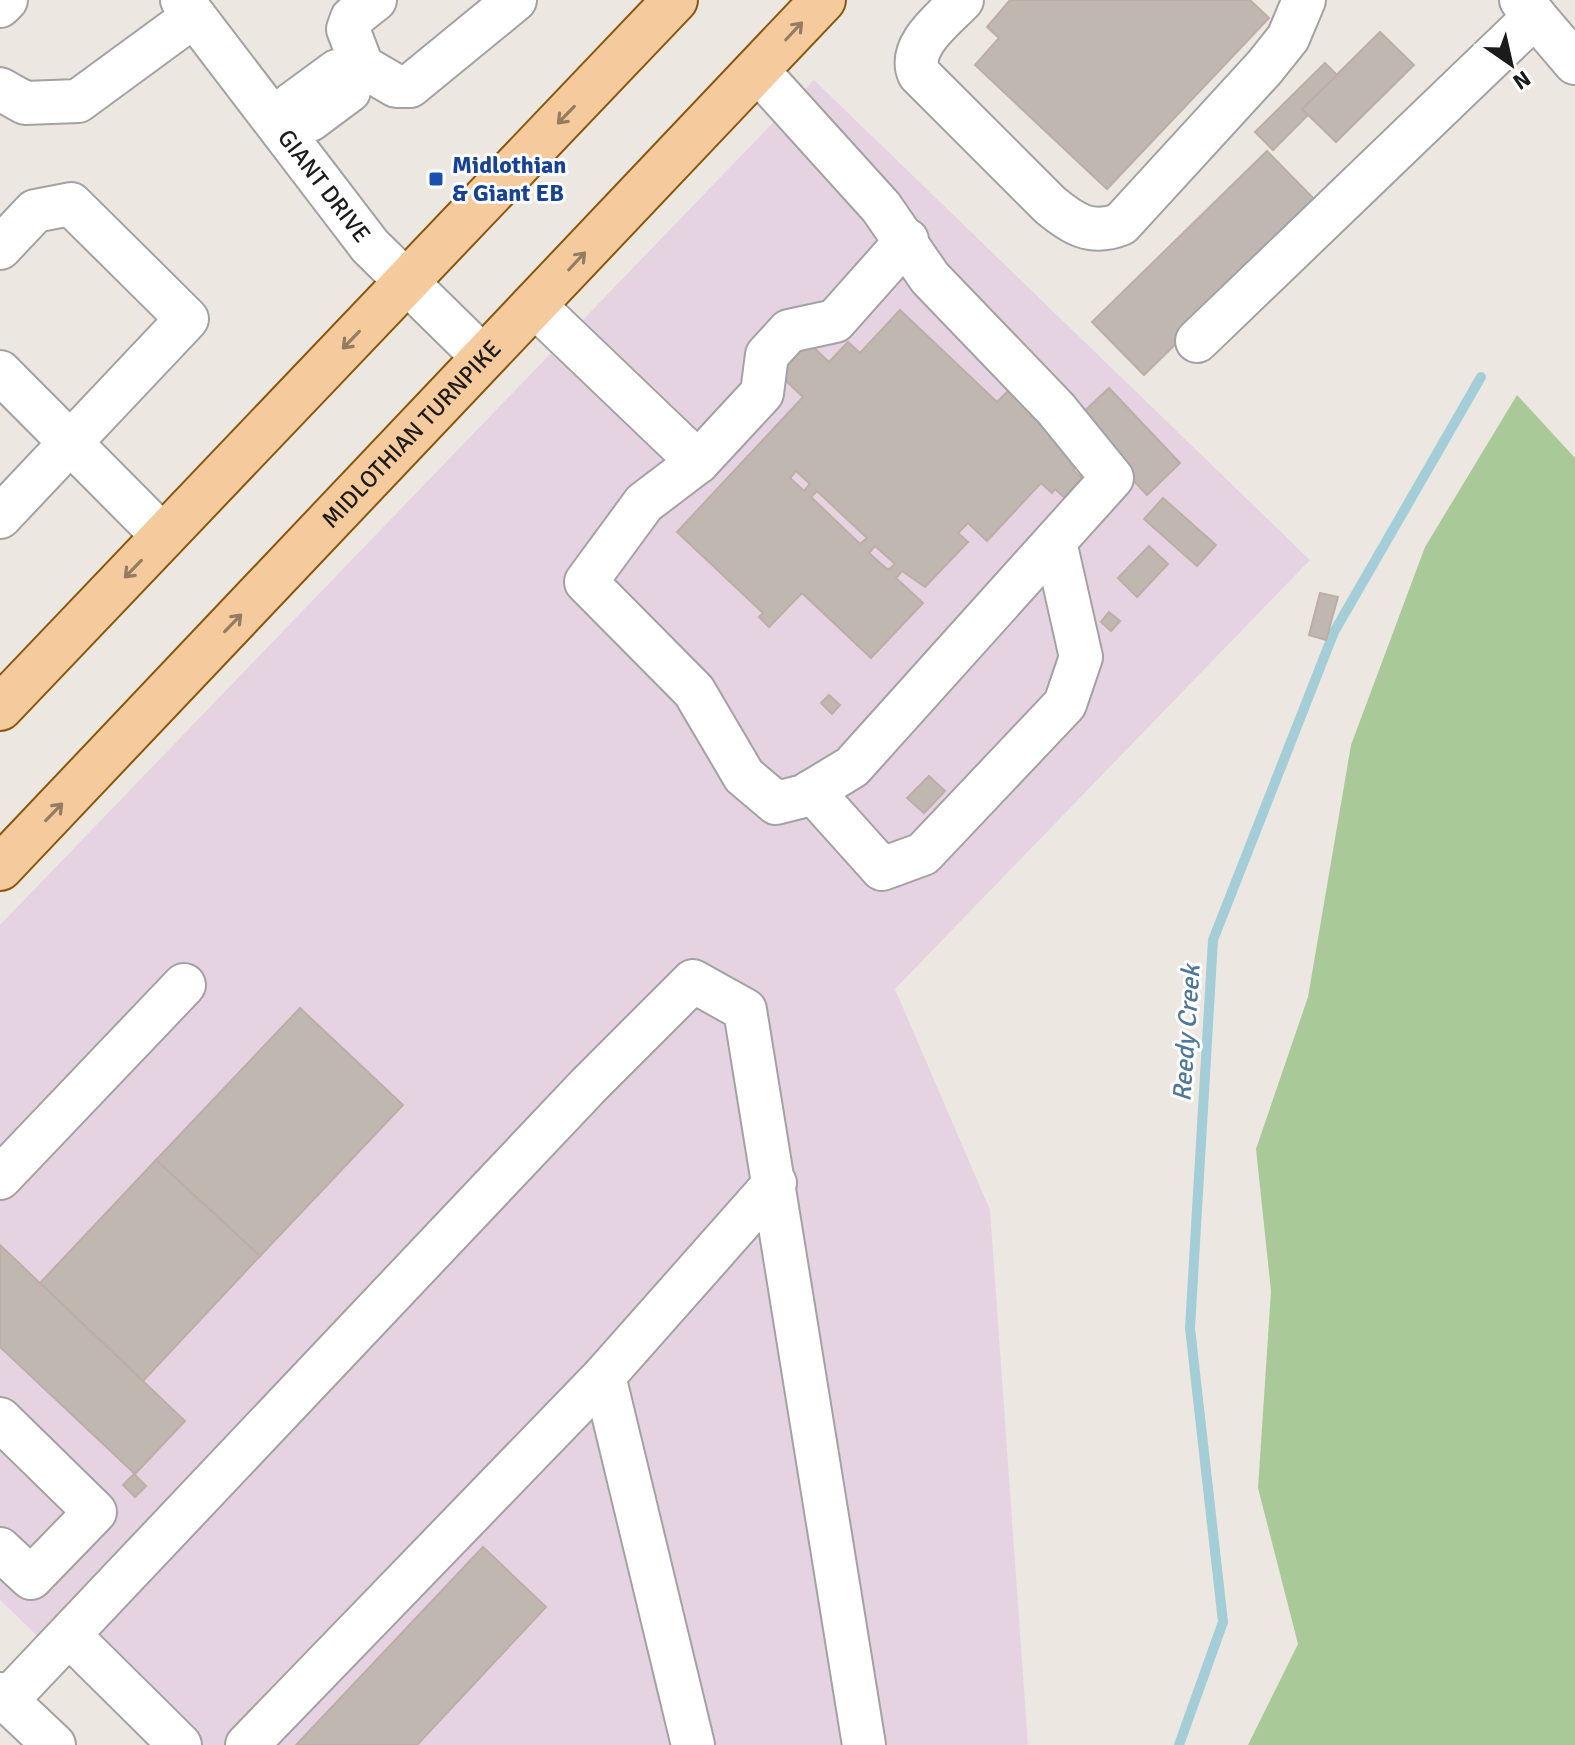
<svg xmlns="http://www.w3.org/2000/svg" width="1575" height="1745" font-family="Signika,sans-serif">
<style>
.industrial{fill:#e5d3e2}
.forest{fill:#a9c998}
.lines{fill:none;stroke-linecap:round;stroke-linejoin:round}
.stream{stroke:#a4ced7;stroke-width:10}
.building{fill:#c0b7b1;stroke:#bcaea4;stroke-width:2;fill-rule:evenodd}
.minor-casing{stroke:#a2a2a2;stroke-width:46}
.major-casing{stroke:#88580a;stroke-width:48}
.minor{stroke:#fff;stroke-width:42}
.major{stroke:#f5cb9d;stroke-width:44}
.oneway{stroke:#937c62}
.transit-dot{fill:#1a4fb4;stroke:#fff;stroke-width:3}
.labels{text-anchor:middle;stroke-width:6;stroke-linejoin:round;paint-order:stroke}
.transit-label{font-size:24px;font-weight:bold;fill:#164399;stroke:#fff;text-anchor:start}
.street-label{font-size:24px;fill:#1b1b1b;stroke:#fff}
.water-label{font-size:26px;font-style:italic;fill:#4c789c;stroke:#fff}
</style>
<rect width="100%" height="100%" fill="#ece8e1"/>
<polygon class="industrial" points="814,80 1310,560 895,989 990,1210 1028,1745 151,1745 0,1600 0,925"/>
<polygon class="forest" points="1517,395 1575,458 1575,1745 1248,1745 1298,1644 1258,1488 1271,1291 1256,1149 1308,997 1351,745 1425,547"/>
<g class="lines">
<polyline class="stream" points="1179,1745 1223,1622 1190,1328 1213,940 1334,632 1481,377"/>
</g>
<g class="building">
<polygon points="1010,0 1250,0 1269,18 1107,189 975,65 999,38 987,27"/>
<polygon points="1380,32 1414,65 1336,142 1302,109"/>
<polygon points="1325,63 1337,75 1302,109 1308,115 1273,150 1255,132"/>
<polygon points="1267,151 1319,204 1144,375 1092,322"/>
<path d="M900,310L997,402L1012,387L1086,457L1073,470L1083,479L1065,498L1055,489L1052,493L1041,483L987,541L968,523L958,533L968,542L925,587L902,571L896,578L923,603L871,658L802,593L769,627L759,617L763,613L677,532L803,397L767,363L797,332L829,362L848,342L860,353ZM796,471L810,484L804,491L790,478ZM817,491L867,538L860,544L811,497ZM875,546L895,564L888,570L869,553Z"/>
<polygon points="1109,388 1180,463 1147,495 1076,419"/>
<polygon points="1163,498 1216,545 1197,566 1144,519"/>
<polygon points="1149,546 1168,564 1137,597 1118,578"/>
<polygon points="1320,593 1338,597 1326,640 1309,635"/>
<polygon points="1109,612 1120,621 1111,631 1101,622"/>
<polygon points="829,695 840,705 832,714 821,703"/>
<polygon points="929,776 945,791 924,813 907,798"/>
<polygon points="300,1008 403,1105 260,1256 156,1160"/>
<polygon points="156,1160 260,1256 143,1381 40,1283"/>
<polygon points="0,1245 185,1421 135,1474 0,1347"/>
<polygon points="134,1474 146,1486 135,1497 123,1485"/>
<polygon points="483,1547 546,1607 417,1745 296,1745"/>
</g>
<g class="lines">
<g class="minor-casing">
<g id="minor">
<path id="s1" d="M182,0L370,246L484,358"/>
<polyline points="375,0 352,18 348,29 362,66 396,86 410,86 515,0"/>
<path d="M962,0C944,19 907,46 919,74L1050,205C1073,224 1091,236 1121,224L1264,68L1288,38L1304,0"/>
<polyline points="1521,0 1575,63"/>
<polyline points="0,6 6,0"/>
<polygon points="337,71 351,74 349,91 310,120 292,118 292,104"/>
<polyline points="0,89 25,103 78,101 194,16"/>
<polyline points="0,248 35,211 71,204 187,319 0,517"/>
<polyline points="535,306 698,462 644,503 586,582 694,691 744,776 776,803 804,796 852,767 1112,478 1056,409 930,278 881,207 757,70"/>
<polyline points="1197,341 1535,16"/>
<polyline points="0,372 164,537"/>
<polyline points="698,462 762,393 767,355 789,331 835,321 907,240"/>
<polyline points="812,791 882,869 923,854 1065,704 1081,657 1055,542"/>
<polyline points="0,1178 184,985"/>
<polyline points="0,1419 95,1512 31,1578 0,1549"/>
<polyline points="69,1635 180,1745"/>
<polyline points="0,1694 54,1745"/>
<polyline points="7,1700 588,1086 693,981 745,1010 864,1745"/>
<polyline points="247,1745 604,1376"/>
<polyline points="693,1745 604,1376 775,1183"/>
</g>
</g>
<g class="major-casing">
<g id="major">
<polyline points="0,708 675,0"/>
<path id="s2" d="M0,868L823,0"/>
</g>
</g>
<use href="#minor" class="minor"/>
<use href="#major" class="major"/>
</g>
<defs><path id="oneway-shaft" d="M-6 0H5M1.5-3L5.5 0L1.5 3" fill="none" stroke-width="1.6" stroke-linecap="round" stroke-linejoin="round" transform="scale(2)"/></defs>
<g class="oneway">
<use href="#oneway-shaft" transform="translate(794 31) rotate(-47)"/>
<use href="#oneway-shaft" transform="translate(566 115) rotate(134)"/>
<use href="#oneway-shaft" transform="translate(577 261) rotate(-47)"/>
<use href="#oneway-shaft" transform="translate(351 340) rotate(134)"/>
<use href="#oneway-shaft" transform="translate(133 569) rotate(134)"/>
<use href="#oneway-shaft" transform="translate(233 623) rotate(-46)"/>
<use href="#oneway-shaft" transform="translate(54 812) rotate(-46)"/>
</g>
<rect class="transit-dot" x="428" y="171" width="16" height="16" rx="4"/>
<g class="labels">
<g class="transit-label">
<text x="452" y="173">Midlothian<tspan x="452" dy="28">&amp; Giant EB</tspan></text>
</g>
<g class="street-label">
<text dy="8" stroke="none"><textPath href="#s1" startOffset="234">GIANT DRIVE</textPath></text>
<text dy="8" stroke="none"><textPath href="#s2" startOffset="598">MIDLOTHIAN TURNPIKE</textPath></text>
</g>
<g class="water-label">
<text transform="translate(1186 1033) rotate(-86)" y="9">Reedy Creek</text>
</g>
</g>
<g transform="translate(1511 64) rotate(146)" stroke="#ffffff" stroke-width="6" paint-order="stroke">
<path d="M0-6L14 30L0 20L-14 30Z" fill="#1b1b1b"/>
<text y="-12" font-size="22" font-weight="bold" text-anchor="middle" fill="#1b1b1b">N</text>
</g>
</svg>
